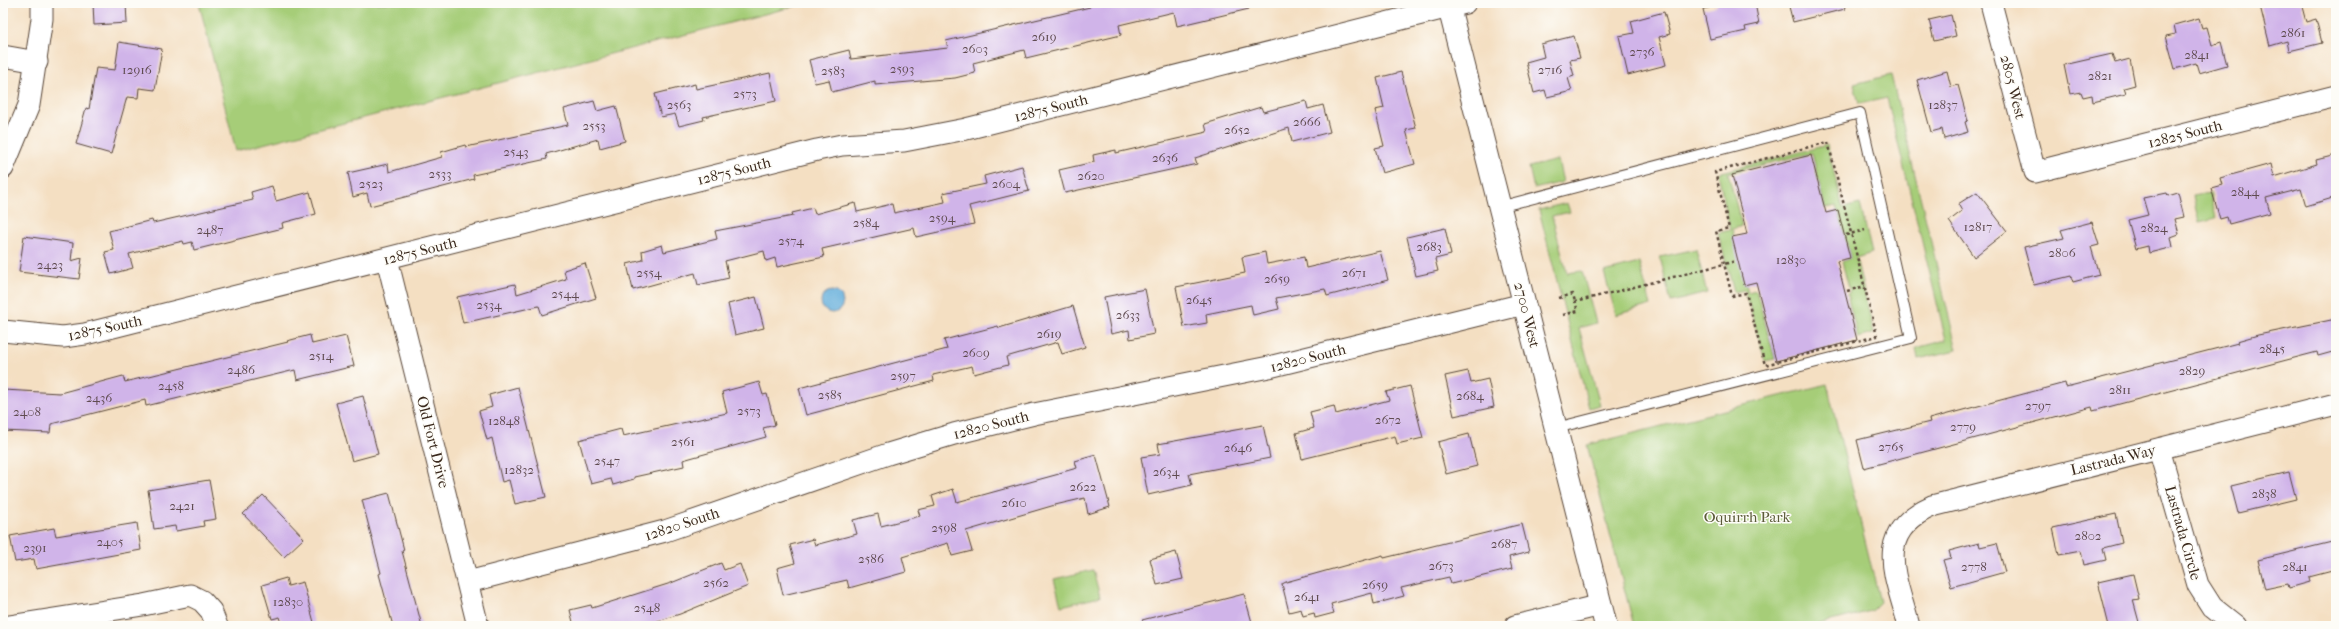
<svg xmlns="http://www.w3.org/2000/svg" width="2339" height="629" font-family="'IM FELL French Canon',serif">
<style>
.green{fill:#a6cd78;stroke:#707c4b}
.water{fill:#63aedb;stroke:#4f6c7c}
.building{fill:#d0b4e9}
.lines{fill:none;stroke-linecap:round;stroke-linejoin:round}
.lane-casing{stroke:#574537;stroke-width:12}
.street-casing{stroke:#574537;stroke-width:23}
.secondary-casing{stroke:#574537;stroke-width:24}
.path{stroke:#574537;stroke-width:2.5;stroke-dasharray:3 3;stroke-linecap:butt}
.lane{stroke:#fff;stroke-width:10}
.street{stroke:#fff;stroke-width:21}
.secondary{stroke:#fff;stroke-width:22}
.labels{text-anchor:middle;stroke-width:3;stroke-linejoin:round;paint-order:stroke}
.number-label{font-size:13px;fill:#604c51}
.street-label{font-size:15px;fill:#3b2a1e;stroke:#fdfcf7}
.park-label{font-size:15px;fill:#5b5b39;stroke:#fdfcf7}
</style>
<rect width="100%" height="100%" fill="#fdfcf7"/>
<filter id="ink" filterUnits="userSpaceOnUse"><feTurbulence type="fractalNoise" baseFrequency=".025" numOctaves="2"/><feDisplacementMap in="SourceGraphic" scale="8" xChannelSelector="R" yChannelSelector="G"/><feConvolveMatrix kernelMatrix="1 2 1 2 8 2 1 2 1" color-interpolation-filters="sRGB"/></filter>
<filter id="wash" filterUnits="userSpaceOnUse"><feTurbulence type="fractalNoise" baseFrequency=".012" numOctaves="4" result="noise"/><feDisplacementMap in="SourceGraphic" scale="16" xChannelSelector="R" yChannelSelector="G"/><feGaussianBlur stdDeviation="0.9" result="paint"/><feColorMatrix in="noise" values="0 0 0 0 0 0 0 0 0 0 0 0 0 0 0 0 0 1.4 0 .05"/><feComposite in="paint" operator="in"/></filter>
<g filter="url(#wash)">
<rect width="100%" height="100%" fill="#f4dfc2"/>
<g class="green">
<polygon points="199,3 807,3 236,151"/>
<polygon points="1891,75 1957,350 1918,359 1916,348 1946,340 1887,98 1859,104 1854,84"/>
<polygon points="1827,145 1843,208 1860,204 1872,253 1856,258 1874,333 1858,338 1847,294 1850,292 1842,262 1850,258 1837,206 1825,208 1812,153 1728,173 1742,226 1732,229 1748,292 1756,290 1775,359 1765,361 1745,290 1734,292 1718,233 1730,230 1718,173"/>
<polygon points="1558,160 1563,182 1534,189 1529,167"/>
<polygon points="2210,193 2216,218 2199,222 2193,196"/>
<polygon points="1567,203 1570,212 1552,216 1567,273 1582,271 1596,323 1579,328 1600,405 1589,408 1539,210"/>
<polygon points="1696,249 1707,293 1671,302 1660,257"/>
<polygon points="1639,263 1651,305 1616,315 1604,272"/>
<polygon points="1827,384 1880,602 1871,611 1811,626 1634,626 1587,445"/>
<polygon points="1093,570 1100,597 1061,606 1054,579"/>
</g>
<circle class="water" cx="832" cy="302" r="11"/>
<g id="blocks">
<g class="building">
<polygon points="93,3 126,3 127,23 94,25"/>
<polygon points="1090,3 1248,3 1249,9 1177,26 1174,12 1119,25 1121,35 1026,58 1024,50 973,63 975,73 955,78 875,85 875,81 832,92 829,80 815,83 809,60 849,50 851,59 948,48 946,41 1090,7"/>
<polygon points="1717,3 1755,3 1759,24 1745,27 1746,31 1710,39 1703,9 1717,6"/>
<polygon points="1788,3 1844,3 1845,9 1793,22"/>
<polygon points="2271,3 2301,3 2306,22 2316,19 2322,43 2289,51 2287,41 2270,46 2260,6"/>
<polygon points="1664,12 1670,34 1659,37 1666,65 1628,75 1619,36 1634,33 1631,21"/>
<polygon points="1951,15 1956,36 1934,41 1929,20"/>
<polygon points="2199,18 2202,28 2207,27 2212,45 2221,42 2227,65 2199,73 2196,63 2175,69 2166,36 2176,34 2174,25"/>
<polygon points="1574,36 1580,58 1570,60 1574,76 1568,78 1572,91 1547,97 1545,90 1534,93 1526,62 1544,57 1541,44"/>
<polygon points="119,42 162,49 155,90 139,88 138,98 127,97 111,154 76,144 86,108 89,109 96,68 115,70"/>
<polygon points="2112,54 2115,63 2130,59 2135,85 2124,88 2126,94 2093,102 2092,95 2083,97 2081,92 2070,94 2064,65"/>
<polygon points="1947,71 1951,87 1958,85 1968,121 1965,122 1968,132 1944,139 1942,129 1931,132 1917,80"/>
<polygon points="1401,72 1416,128 1406,130 1415,164 1382,173 1375,148 1384,146 1375,110 1384,108 1377,78"/>
<polygon points="770,73 776,101 703,117 704,120 679,126 675,114 661,117 655,94 695,84 696,89"/>
<polygon points="594,101 597,111 616,106 625,141 600,148 598,139 546,154 547,159 473,175 474,179 370,206 367,193 353,197 348,173 388,164 389,172 442,157 441,152 465,145 466,147 568,125 564,109"/>
<polygon points="1306,101 1308,109 1323,105 1330,132 1292,142 1289,128 1195,158 1197,164 1065,193 1059,170 1094,162 1093,155 1116,150 1116,153 1207,132 1205,124 1261,107 1263,112"/>
<polygon points="1811,155 1826,213 1838,210 1850,258 1837,261 1857,340 1776,361 1756,282 1744,285 1732,237 1747,234 1732,175"/>
<polygon points="2336,155 2336,197 2306,206 2301,189 2266,198 2270,213 2229,224 2227,217 2220,219 2211,188 2222,185 2220,178 2271,164 2274,177 2317,164 2316,160"/>
<polygon points="1022,166 1029,191 969,206 974,224 916,237 914,228 822,249 824,257 777,267 775,258 766,261 764,251 725,261 729,278 698,285 695,273 633,290 627,264 643,260 642,251 662,245 664,252 717,239 715,231 793,216 792,213 813,208 815,214 855,203 857,212 892,204 894,213 945,202 943,193 986,184 984,176"/>
<polygon points="272,186 276,201 310,192 316,214 282,223 283,228 194,250 192,242 184,244 183,241 129,254 133,268 111,274 105,252 114,250 109,231 152,220 153,223 253,200 251,192"/>
<polygon points="1977,192 2007,231 1974,257 1949,221 1962,211 1958,204"/>
<polygon points="2167,193 2168,196 2178,193 2184,217 2175,219 2179,234 2171,237 2173,247 2149,253 2148,246 2136,249 2128,220 2148,215 2143,198"/>
<polygon points="2092,222 2099,245 2091,247 2099,275 2073,282 2071,276 2034,285 2024,247 2064,238 2061,230"/>
<polygon points="1445,228 1451,255 1435,259 1438,271 1416,276 1407,237"/>
<polygon points="24,236 73,243 71,261 82,258 79,279 19,272"/>
<polygon points="1380,251 1388,280 1327,296 1325,289 1276,298 1279,309 1253,315 1251,305 1206,314 1207,323 1184,327 1176,287 1245,273 1242,257 1265,252 1267,264 1304,257 1306,268"/>
<polygon points="585,263 596,298 542,315 539,306 463,323 457,297 515,284 517,294 566,279 564,270"/>
<polygon points="1145,289 1154,334 1130,339 1129,330 1111,334 1104,297"/>
<polygon points="756,297 764,328 735,335 728,304"/>
<polygon points="1073,306 1085,347 1062,354 1058,342 1006,357 1008,365 974,374 972,366 933,375 934,381 806,415 799,388 947,349 944,340 998,326 999,328"/>
<polygon points="2336,319 2336,351 2318,356 2317,352 2093,411 2092,407 1864,468 1857,440 1930,422 1929,419 2065,383 2066,387 2238,343 2237,341 2258,335"/>
<polygon points="310,335 312,344 346,336 354,366 297,380 295,370 146,406 145,400 51,424 50,433 3,431 3,390 60,393 123,376 125,382 288,342 287,341"/>
<polygon points="1468,371 1471,383 1488,379 1494,407 1454,416 1445,376"/>
<polygon points="759,382 763,395 767,394 775,425 763,428 766,437 683,460 684,466 634,477 634,479 613,485 611,479 591,484 579,440 621,429 623,436 727,413 722,392"/>
<polygon points="1410,386 1423,438 1397,444 1395,436 1302,459 1296,433 1314,428 1310,412 1334,406 1336,414 1389,400 1386,392"/>
<polygon points="518,387 546,497 515,504 509,480 502,482 492,438 487,440 479,411 492,407 489,395"/>
<polygon points="363,396 378,454 352,461 336,403"/>
<polygon points="1263,425 1270,458 1189,474 1192,485 1148,495 1141,457 1160,454 1158,444"/>
<polygon points="1469,434 1477,466 1446,474 1438,442"/>
<polygon points="1096,455 1110,507 1088,514 1085,498 1055,505 966,531 972,551 952,556 948,543 902,557 906,572 849,588 847,580 783,595 777,568 795,563 790,545 813,539 815,545 857,534 853,520 878,514 881,526 920,516 918,510 935,506 932,496 953,489 957,502 1059,474 1059,473 1077,468 1075,461"/>
<polygon points="2289,472 2296,499 2238,513 2231,486"/>
<polygon points="209,480 216,519 203,521 204,526 176,531 175,526 154,529 148,490"/>
<polygon points="389,493 404,550 402,551 422,626 393,626 379,574 381,573 362,500"/>
<polygon points="263,495 304,538 284,557 243,514"/>
<polygon points="2116,514 2122,543 2103,548 2106,560 2084,565 2081,551 2059,555 2053,528"/>
<polygon points="137,523 141,550 36,569 34,559 15,562 10,536 54,528 56,536"/>
<polygon points="1522,524 1529,552 1509,557 1512,569 1451,584 1449,577 1401,588 1404,596 1374,604 1372,593 1331,604 1334,613 1315,618 1314,613 1303,616 1301,609 1289,612 1282,584 1286,582 1383,555 1384,558"/>
<polygon points="2336,541 2336,570 2309,577 2310,582 2289,588 2288,584 2265,589 2258,560"/>
<polygon points="1979,543 1980,547 1997,543 2005,572 1951,587 1943,560 1951,558 1949,551"/>
<polygon points="1176,552 1183,579 1157,585 1150,559"/>
<polygon points="721,563 724,570 740,564 748,586 680,614 642,626 574,626 570,610 591,605 592,608 671,583"/>
<polygon points="2133,574 2139,599 2133,600 2140,626 2109,626 2098,582"/>
<polygon points="286,578 288,586 303,582 315,626 283,626 280,617 272,619 262,585"/>
<polygon points="1244,594 1253,626 1143,626 1142,620"/>
</g>
</g>
</g>
<g filter="url(#ink)">
<use href="#blocks" fill-opacity="0" stroke="#574537" stroke-width="1"/>
<g class="lines">
<g class="lane-casing">
<polyline id="lane" points="1499,207 1860,113 1911,338 1556,428"/>
</g>
<g class="street-casing">
<g id="street">
<polyline points="1991,3 2035,172 2336,96"/>
<polyline points="3,56 37,62"/>
<polyline points="3,168 29,105 42,19 42,3"/>
<polyline points="387,259 478,626"/>
<polyline points="3,331 63,337 85,334 817,150 842,145 904,141 966,129 1465,3"/>
<polyline points="2159,449 2198,585 2212,607 2236,626"/>
<polyline points="468,582 665,531 888,454 954,434 1034,414 1269,367 1524,304"/>
<polyline points="9,626 143,605 190,595 202,601 211,611 217,626"/>
<polyline points="1515,626 1601,605"/>
<path d="M1909,626C1896,576 1872,533 1932,506L2336,404"/>
</g>
</g>
<g class="secondary-casing">
<polyline id="secondary" points="1448,3 1606,626"/>
</g>
<g class="path">
<polygon points="1828,142 1877,336 1765,365 1746,293 1732,296 1716,231 1729,228 1715,172"/>
<polyline points="1846,235 1865,230"/>
<polyline points="1847,291 1865,286"/>
<polyline points="1559,298 1573,294 1575,302"/>
<polyline points="1563,315 1578,311 1575,302 1736,261"/>
</g>
<use href="#lane" class="lane"/>
<use href="#street" class="street"/>
<use href="#secondary" class="secondary"/>
</g>
</g>
<g class="labels">
<g class="number-label">
<text x="2293" y="37">2861</text>
<text x="1044" y="41">2619</text>
<text x="975" y="53">2603</text>
<text x="1642" y="56">2736</text>
<text x="2197" y="59">2841</text>
<text x="902" y="73">2593</text>
<text x="137" y="74">12916</text>
<text x="1550" y="74">2716</text>
<text x="833" y="75">2583</text>
<text x="2100" y="80">2821</text>
<text x="745" y="98">2573</text>
<text x="679" y="109">2563</text>
<text x="1943" y="109">12837</text>
<text x="1307" y="126">2666</text>
<text x="594" y="130">2553</text>
<text x="1237" y="134">2652</text>
<text x="516" y="156">2543</text>
<text x="1165" y="162">2636</text>
<text x="440" y="178">2533</text>
<text x="1091" y="180">2620</text>
<text x="371" y="188">2523</text>
<text x="1006" y="188">2604</text>
<text x="2245" y="196">2844</text>
<text x="942" y="222">2594</text>
<text x="866" y="227">2584</text>
<text x="1978" y="231">12817</text>
<text x="2154" y="232">2824</text>
<text x="210" y="234">2487</text>
<text x="791" y="245">2574</text>
<text x="1429" y="251">2683</text>
<text x="2062" y="257">2806</text>
<text x="1791" y="264">12830</text>
<text x="50" y="269">2423</text>
<text x="649" y="277">2554</text>
<text x="1354" y="277">2671</text>
<text x="1277" y="283">2659</text>
<text x="565" y="298">2544</text>
<text x="1199" y="304">2645</text>
<text x="489" y="309">2534</text>
<text x="1128" y="319">2633</text>
<text x="1049" y="338">2619</text>
<text x="2272" y="353">2845</text>
<text x="976" y="357">2609</text>
<text x="321" y="360">2514</text>
<text x="241" y="374">2486</text>
<text x="2192" y="375">2829</text>
<text x="903" y="380">2597</text>
<text x="171" y="390">2458</text>
<text x="2120" y="394">2811</text>
<text x="830" y="399">2585</text>
<text x="1470" y="400">2684</text>
<text x="99" y="402">2436</text>
<text x="2038" y="410">2797</text>
<text x="749" y="415">2573</text>
<text x="27" y="416">2408</text>
<text x="1388" y="424">2672</text>
<text x="504" y="425">12848</text>
<text x="1963" y="431">2779</text>
<text x="683" y="446">2561</text>
<text x="1891" y="451">2765</text>
<text x="1238" y="452">2646</text>
<text x="607" y="465">2547</text>
<text x="519" y="474">12832</text>
<text x="1166" y="476">2634</text>
<text x="1083" y="491">2622</text>
<text x="2264" y="498">2838</text>
<text x="1014" y="507">2610</text>
<text x="182" y="510">2421</text>
<text x="944" y="532">2598</text>
<text x="2088" y="540">2802</text>
<text x="110" y="546">2405</text>
<text x="1504" y="548">2687</text>
<text x="35" y="552">2391</text>
<text x="871" y="563">2586</text>
<text x="1441" y="570">2673</text>
<text x="1974" y="571">2778</text>
<text x="2295" y="571">2841</text>
<text x="716" y="587">2562</text>
<text x="1375" y="589">2659</text>
<text x="1307" y="601">2641</text>
<text x="288" y="606">12830</text>
<text x="647" y="612">2548</text>
</g>
<g class="street-label">
<text transform="translate(2013 87) rotate(76)" y="5">2805 West</text>
<text transform="translate(1051 108) rotate(-14)" y="5">12875 South</text>
<text transform="translate(2185 134) rotate(-14)" y="5">12825 South</text>
<text transform="translate(734 171) rotate(-14)" y="5">12875 South</text>
<text transform="translate(420 251) rotate(-14)" y="5">12875 South</text>
<text transform="translate(1527 315) rotate(76)" y="5">2700 West</text>
<text transform="translate(105 328) rotate(-12)" y="5">12875 South</text>
<text transform="translate(1308 358) rotate(-14)" y="5">12820 South</text>
<text transform="translate(991 425) rotate(-14)" y="5">12820 South</text>
<text transform="translate(433 442) rotate(76)" y="5">Old Fort Drive</text>
<text transform="translate(2113 460) rotate(-14)" y="5">Lastrada Way</text>
<text transform="translate(682 524) rotate(-18)" y="5">12820 South</text>
<text transform="translate(2183 533) rotate(74)" y="5">Lastrada Circle</text>
</g>
<g class="park-label">
<text x="1747" y="522">Oquirrh Park</text>
</g>
</g>
<rect width="2339" height="629" fill="none" stroke="#fdfcf7" stroke-width="16"/>
</svg>
